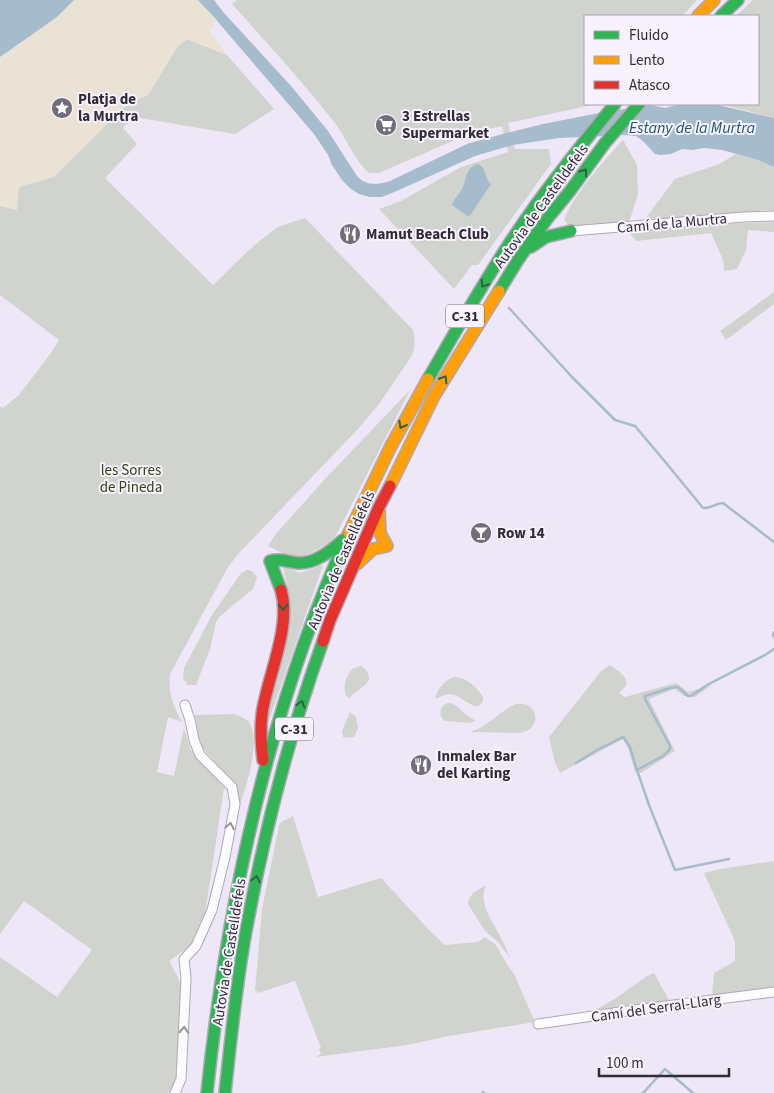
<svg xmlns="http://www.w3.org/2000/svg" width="774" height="1093" font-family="'Source Sans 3',sans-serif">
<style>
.green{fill:#d1d3cf}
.sand{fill:#eae2d4}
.water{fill:#a6bbcc}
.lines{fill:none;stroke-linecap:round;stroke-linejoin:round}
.stream{stroke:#a6bbcc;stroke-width:2.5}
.street-casing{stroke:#aea8b5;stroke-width:11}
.fast-casing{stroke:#aea8b5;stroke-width:14}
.slow-casing{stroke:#aea8b5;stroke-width:14}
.jam-casing{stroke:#aea8b5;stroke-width:14}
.street{stroke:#fcfbfe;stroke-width:9}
.fast{stroke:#30b455;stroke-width:11}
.slow{stroke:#ff9f0a;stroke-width:11}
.jam{stroke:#e5322d;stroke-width:11}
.oneway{stroke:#306242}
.oneway2{stroke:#96939a}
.labels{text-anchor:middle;stroke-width:4;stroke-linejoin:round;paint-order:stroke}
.shield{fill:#f7f2fd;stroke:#6c6772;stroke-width:1}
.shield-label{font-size:14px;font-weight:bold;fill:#302b36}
.poi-label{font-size:15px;font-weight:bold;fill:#302b36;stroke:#f7f2fd;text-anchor:start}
.street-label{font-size:15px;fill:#302b36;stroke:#f7f2fd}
.park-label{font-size:15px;fill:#324515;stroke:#f7f2fd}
.water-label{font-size:16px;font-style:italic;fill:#175670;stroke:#f7f2fd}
</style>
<rect width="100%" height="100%" fill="#eee7f7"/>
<g class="green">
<path d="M237,0H697L682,16H585V104H597L508,123L515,149H549L551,164L478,265H472L454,289L379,209L401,201L461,167L508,152L502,126L471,133L379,173H369C354,160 347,139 335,123C303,82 267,43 232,4Z"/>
<polygon points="753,0 774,0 774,118 721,104 758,104 758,16 736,16"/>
<path d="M186,40H189L227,55L274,109L235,134L134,117L123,128L137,144L105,178L213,285L249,250L272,231L278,227L305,218L413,330C415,341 416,347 411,357L379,404L359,428L239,553L228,567L170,674C168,693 173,706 182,722L168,717L157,772L174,776L184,728L190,748L224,788L205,914L190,946L169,961L181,983L178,1046V1081L168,1093H0V957L57,997L92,950L24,901L0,934V407L3,408L19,395L51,353L59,340L0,295V200L16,185L113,112L130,102L148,95L177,47Z"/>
<path d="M623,140L637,165L638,195L629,222L573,227L568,225L564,219C578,189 600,165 623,140Z"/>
<polygon points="736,154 758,160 774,167 774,211 767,210 679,218 645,219 675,179 719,164"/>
<polygon points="774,222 774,232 748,230 746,250 737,269 724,271 723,260 711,233 636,241 629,232 718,224"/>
<polygon points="774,292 774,304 726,340 720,331"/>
<polygon points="410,390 333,541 301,558 284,554 268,546 275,535 325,479"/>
<polygon points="323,565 267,726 289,594 283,567 300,573"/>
<polygon points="247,570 252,571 257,577 253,589 219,617 216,622 210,649 196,685 188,685 183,679 184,668 212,615 241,573"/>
<path d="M610,665C616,670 631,677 625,687C623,689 621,691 619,693L625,697L676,683L688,692L712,685L695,697L691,696H684L675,689L649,699L675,751L641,773L635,772L628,748L623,739L560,773L555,763L549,737L602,670Z"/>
<path d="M361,666C366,669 370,674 369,680L366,684L349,698L346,696C342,685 347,667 361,666Z"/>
<path d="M454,677C466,677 477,687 483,697C484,703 480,707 474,706C458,698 454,688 435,699C438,688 444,681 454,677Z"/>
<path d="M447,703C456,703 458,708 465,714C469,717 473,719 476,721L468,723L445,721C438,716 439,707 447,703Z"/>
<path d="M516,704C539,701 543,729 520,733L470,732C488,727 499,711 516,704Z"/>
<polygon points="350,712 356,717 358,729 354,737 345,738 343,737 342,731"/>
<path d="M234,714C239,716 245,718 248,721C263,740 245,788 239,809L236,785L200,745L195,715Z"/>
<polygon points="293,816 318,897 381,878 429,930 445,945 478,942 485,937 496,945 508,966 514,974 535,1022 449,1036 407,1045 315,1057 321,1054 319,1049 321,1048 295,981 258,993 255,990 262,909 279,826 281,822"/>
<polygon points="774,861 774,989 712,997 714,973 735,961 735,941 704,873 720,869"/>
<path d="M486,885C478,904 492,920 500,936C504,943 507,951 510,958L498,942L485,931L468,904C468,894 478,890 486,885Z"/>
<polygon points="654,973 670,1002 587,1014 615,999 647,976"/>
</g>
<path class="sand" d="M74,0H198C203,8 211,12 216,20L210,32L227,55L189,40H185L177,47L148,95L130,102L54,177L19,187L17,210L0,206V57L57,17Z"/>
<g class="water">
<polygon points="0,0 74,0 57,17 0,57"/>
<path d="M198,0H214L224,13L291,86L328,131L357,176C366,186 378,185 390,181L467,144L499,135L543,124L594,114L650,105L665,108L681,104H708L718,105L774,118V167L758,160L722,150L704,148L692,150L682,149L671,154L660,155L655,154L643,141L636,136L624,135L559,138L513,145L475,156L399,190L382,197H370L359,194L351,189L342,180L332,165L328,155L314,134L218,22C212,13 204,8 198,0Z"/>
<path d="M478,164C487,168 484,178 491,184L469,217L452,205C454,198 460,194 463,187C467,177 466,167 478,164Z"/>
</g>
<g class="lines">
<g class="stream">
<path d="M509,308L572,377L615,420L635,426L667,464L703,508C710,509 716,503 723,503L774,542"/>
<polyline points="774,632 773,634 774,637"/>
<polyline points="576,763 597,750 623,737 630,747 637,770 663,756 670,749 670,746 645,699 645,696 670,688 678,687 688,696 691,696 707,685 765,655 774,649"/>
<polyline points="637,770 649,805 675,870 729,859"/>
<polyline points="483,1092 484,1093"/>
<polyline points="643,1093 665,1069 693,1093"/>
</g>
<g class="street-casing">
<g id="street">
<polyline points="571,231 744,217 774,216"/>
<polyline points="538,1024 627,1011 774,992"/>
<polyline points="175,1093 181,1079 185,999 186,978 184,959 196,946 212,910 225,857 235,804 232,787 200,755 194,740 190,720 185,705"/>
</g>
</g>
<g class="fast-casing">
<g id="fast">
<polyline points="721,16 738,0"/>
<polyline points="531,247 546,237 571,231"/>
<polyline points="499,291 518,260 547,219 570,191 605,143 639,104"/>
<path d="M428,379C457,329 485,279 517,232C547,187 581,145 615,104"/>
<path d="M281,590L270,561C281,558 287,562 298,563C315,564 331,551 343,540"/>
<path d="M207,1093C227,901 268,709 349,533"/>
<path d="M225,1093C231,1039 236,985 246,931C264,832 289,736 323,641"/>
</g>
</g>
<g class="slow-casing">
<g id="slow">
<polyline points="698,16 714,0"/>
<polyline points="390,486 434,396 499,291"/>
<polyline points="349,533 391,446 428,379"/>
<polyline points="357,564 373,549 387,546 380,533 379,510"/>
</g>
</g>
<g class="jam-casing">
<g id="jam">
<polyline points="323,641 330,620 379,507 390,486"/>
<path d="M263,760C261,744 260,730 262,714C267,677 292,627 281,590"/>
</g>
</g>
<use href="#street" class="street"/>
<use href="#fast" class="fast"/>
<use href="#slow" class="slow"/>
<use href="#jam" class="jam"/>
</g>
<defs><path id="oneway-chevron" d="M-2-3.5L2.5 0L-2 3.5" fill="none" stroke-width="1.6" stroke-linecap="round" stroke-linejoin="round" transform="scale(1.25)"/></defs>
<g class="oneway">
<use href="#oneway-chevron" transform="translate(584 172) rotate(-54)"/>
<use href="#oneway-chevron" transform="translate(484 284) rotate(122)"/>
<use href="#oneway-chevron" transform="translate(444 379) rotate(-58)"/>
<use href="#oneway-chevron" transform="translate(402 425) rotate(119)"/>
<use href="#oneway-chevron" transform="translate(283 607) rotate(88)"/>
<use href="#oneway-chevron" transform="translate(301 704) rotate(-74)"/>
<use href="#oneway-chevron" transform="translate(256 879) rotate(-78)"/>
</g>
<g class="oneway2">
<use href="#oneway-chevron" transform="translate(230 826) rotate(-79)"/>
<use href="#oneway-chevron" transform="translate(184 1030) rotate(-87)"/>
</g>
<defs>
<g id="sight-disc" transform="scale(1.125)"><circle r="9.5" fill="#726d7a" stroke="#f7f2fd"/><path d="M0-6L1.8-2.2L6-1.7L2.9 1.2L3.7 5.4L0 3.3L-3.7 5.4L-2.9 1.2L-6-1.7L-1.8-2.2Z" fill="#fff"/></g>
<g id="supermarket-disc" transform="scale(1.125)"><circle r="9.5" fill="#726d7a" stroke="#f7f2fd"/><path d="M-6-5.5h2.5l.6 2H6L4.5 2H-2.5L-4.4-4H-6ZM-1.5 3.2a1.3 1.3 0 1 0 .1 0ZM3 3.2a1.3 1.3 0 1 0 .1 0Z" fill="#fff"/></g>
<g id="restaurant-disc" transform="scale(1.125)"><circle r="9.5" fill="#726d7a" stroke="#f7f2fd"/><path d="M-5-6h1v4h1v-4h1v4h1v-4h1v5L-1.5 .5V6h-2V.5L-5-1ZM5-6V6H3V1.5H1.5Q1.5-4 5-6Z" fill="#fff"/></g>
<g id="bar-disc" transform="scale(1.125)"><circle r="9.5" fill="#726d7a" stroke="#f7f2fd"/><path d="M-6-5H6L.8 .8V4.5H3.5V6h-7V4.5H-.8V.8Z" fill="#fff"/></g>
</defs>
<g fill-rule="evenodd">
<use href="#sight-disc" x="62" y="108"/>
<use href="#supermarket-disc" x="386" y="125"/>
<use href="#restaurant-disc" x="350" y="234"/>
<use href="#bar-disc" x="481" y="533"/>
<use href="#restaurant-disc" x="421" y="765"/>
</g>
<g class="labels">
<g class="shield">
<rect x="446" y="304.5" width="38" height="23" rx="4"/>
<rect x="275" y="717.5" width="38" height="23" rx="4"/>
</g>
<g class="shield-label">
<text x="465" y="321">C-31</text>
<text x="294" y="734">C-31</text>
</g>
<g class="poi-label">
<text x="78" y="104">Platja de<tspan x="78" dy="17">la Murtra</tspan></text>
<text x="402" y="121">3 Estrellas<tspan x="402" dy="17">Supermarket</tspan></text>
<text x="366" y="239">Mamut Beach Club</text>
<text x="497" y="538">Row 14</text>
<text x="437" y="761">Inmalex Bar<tspan x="437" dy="17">del Karting</tspan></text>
</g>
<g class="street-label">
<text transform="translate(541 206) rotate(-54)" y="5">Autovia de Castelldefels</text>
<text transform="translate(672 223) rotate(-5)" y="5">Camí de la Murtra</text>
<text transform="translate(341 560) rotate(-67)" y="5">Autovia de Castelldefels</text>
<text transform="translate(229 952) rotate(-81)" y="5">Autovia de Castelldefels</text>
<text transform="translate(656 1008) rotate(-8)" y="5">Camí del Serral-Llarg</text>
</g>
<g class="park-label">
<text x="131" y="475">les Sorres<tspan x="131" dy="17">de Pineda</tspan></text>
</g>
<g class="water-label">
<text x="692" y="133">Estany de la Murtra</text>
</g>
</g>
<rect x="584" y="15" width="175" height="90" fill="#f7f2fd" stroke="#a7a2ad"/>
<rect x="594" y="31" width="25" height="8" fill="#30b455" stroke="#a7a2ad"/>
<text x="629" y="40" font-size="15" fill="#302b36">Fluido</text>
<rect x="594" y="56" width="25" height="8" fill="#ff9f0a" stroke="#a7a2ad"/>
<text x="629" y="65" font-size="15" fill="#302b36">Lento</text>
<rect x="594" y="81" width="25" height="8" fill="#e5322d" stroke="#a7a2ad"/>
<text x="629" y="90" font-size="15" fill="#302b36">Atasco</text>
<path d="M599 1068v8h130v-8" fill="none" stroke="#302b36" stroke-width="2.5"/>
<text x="606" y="1068" font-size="15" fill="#302b36" stroke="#f7f2fd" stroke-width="4" paint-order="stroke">100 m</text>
</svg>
